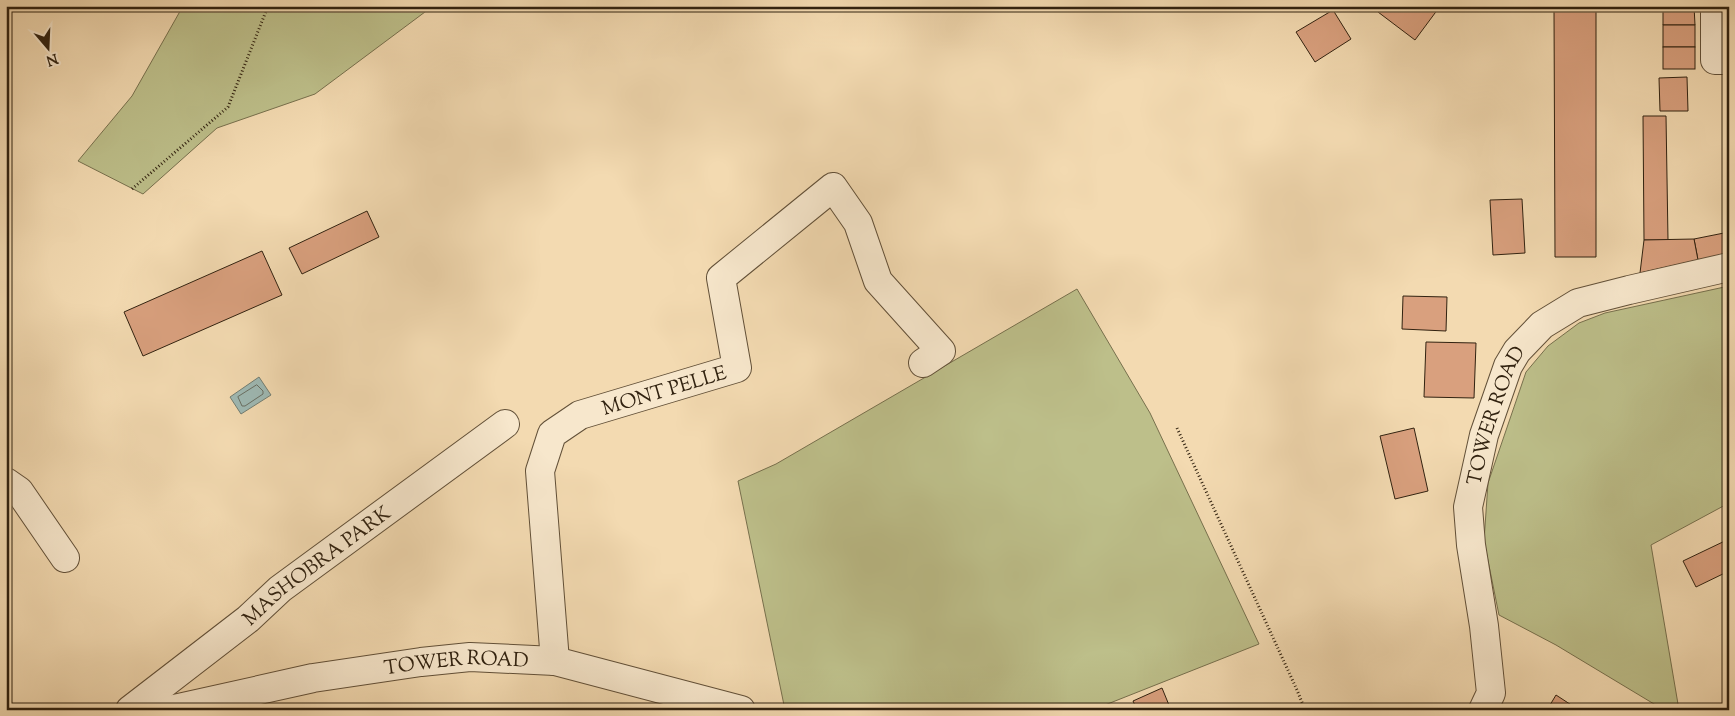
<svg xmlns="http://www.w3.org/2000/svg" width="1735" height="716" font-family="'Sorts Mill Goudy',serif">
<style>
.green{fill:#bdbf8a;stroke:#77704d}
.water{fill:#9eb9b4;stroke:#727d72}
.lines{fill:none;stroke-linecap:round;stroke-linejoin:round}
.shore{stroke:#686e62;stroke-width:1}
.building{fill:#d9a07e;stroke:#312210}
.minor-casing{stroke:#625038;stroke-width:30}
.path{stroke:#312210;stroke-width:3;stroke-dasharray:1 2.5;stroke-linecap:butt}
.minor{stroke:#f7e7cc;stroke-width:28}
.labels{text-anchor:middle;stroke-width:5;stroke-linejoin:round;paint-order:stroke}
.street-label{font-size:20px;fill:#312210;stroke:#f7e7cc}
</style>
<rect width="100%" height="100%" fill="#f3dab1"/>
<filter id="stains"><feTurbulence type="fractalNoise" baseFrequency=".004" numOctaves="4"/><feColorMatrix values="0 0 0 0 .2 0 0 0 0 .09 0 0 0 0 .02 0 0 0 .5 -.17"/></filter>
<radialGradient id="worn" r=".72"><stop offset=".6" stop-color="#630" stop-opacity="0"/><stop offset="1" stop-color="#630" stop-opacity=".3"/></radialGradient>
<g class="green">
<polygon points="183,6 433,6 315,94 217,128 143,194 78,161 132,96"/>
<polygon points="1729,286 1729,503 1651,545 1679,710 1664,710 1556,645 1499,615 1484,541 1488,483 1526,372 1548,346 1579,323 1605,313"/>
<polygon points="1077,289 1150,413 1259,644 1105,705 1106,710 785,710 738,481 776,464"/>
</g>
<polygon class="water" points="259,377 271,395 241,414 230,397"/>
<g class="lines">
<polygon class="shore" points="257,385 263,391 263,394 245,406 242,406 238,397"/>
</g>
<g class="building">
<polygon points="1382,6 1433,6 1438,9 1415,40 1378,12"/>
<polygon points="1663,6 1694,6 1695,25 1663,25"/>
<polygon points="1333,10 1351,39 1315,62 1296,32"/>
<polygon points="1554,10 1596,10 1596,257 1555,257"/>
<rect x="1663" y="25" width="32" height="22"/>
<rect x="1663" y="47" width="32" height="22"/>
<polygon points="1687,77 1688,111 1660,111 1659,78"/>
<polygon points="1643,116 1666,116 1668,240 1644,240"/>
<polygon points="1522,199 1525,253 1493,255 1490,200"/>
<polygon points="367,211 379,237 302,274 289,248"/>
<polygon points="1729,232 1729,254 1698,260 1694,239"/>
<polygon points="1694,239 1698,260 1640,273 1644,240"/>
<polygon points="262,251 282,295 143,356 124,312"/>
<polygon points="1403,296 1447,297 1446,331 1402,329"/>
<polygon points="1426,342 1476,343 1474,398 1424,397"/>
<polygon points="1414,428 1428,491 1395,499 1380,436"/>
<polygon points="1729,539 1729,571 1696,587 1683,561"/>
<polygon points="1162,688 1171,710 1137,710 1133,701"/>
<polygon points="1556,695 1579,710 1547,710"/>
</g>
<g class="lines">
<g class="minor-casing">
<g id="minor">
<polyline points="1715,6 1715,60 1729,60"/>
<polyline points="6,482 19,491 65,558"/>
<path id="s1" d="M555,661L540,471L552,434L580,415L737,368L721,278L833,187L858,223L878,281L941,351L923,363"/>
<path id="s2" d="M130,710L248,619L280,589L505,424"/>
<path id="s3" d="M170,710L313,678L421,662L470,657L555,661L741,710"/>
<path id="s4" d="M1483,710L1491,693L1484,626L1471,545L1468,507L1484,435L1508,366L1517,351L1542,325L1578,303L1629,290L1729,267"/>
</g>
</g>
<g class="path">
<polyline points="132,189 228,107 268,6"/>
<polyline points="1177,428 1297,690 1305,710"/>
</g>
<use href="#minor" class="minor"/>
</g>
<g class="labels">
<g class="street-label">
<text dy="7" stroke="none"><textPath href="#s1" startOffset="351">MONT PELLE</textPath></text>
<text dy="7" stroke="none"><textPath href="#s4" startOffset="302">TOWER ROAD</textPath></text>
<text dy="7" stroke="none"><textPath href="#s2" startOffset="236">MASHOBRA PARK</textPath></text>
<text dy="7" stroke="none"><textPath href="#s3" startOffset="291">TOWER ROAD</textPath></text>
</g>
</g>
<rect width="1735" height="716" fill="none" stroke="#f3dab1" stroke-width="25"/>
<rect x="8" y="8" width="1720" height="701" fill="none" stroke="#312210" stroke-width="2.5"/>
<rect x="12" y="12" width="1710" height="691" fill="none" stroke="#312210"/>
<g transform="translate(48 48) rotate(161)" stroke="#f7e7cc" stroke-width="4" paint-order="stroke">
<path d="M0-4L9 19L0 12L-9 19Z" fill="#312210"/>
<text y="-8" font-size="14" font-weight="bold" text-anchor="middle" fill="#312210">N</text>
</g>
<rect width="100%" height="100%" filter="url(#stains)"/>
<rect width="100%" height="100%" fill="url(#worn)"/>
</svg>
